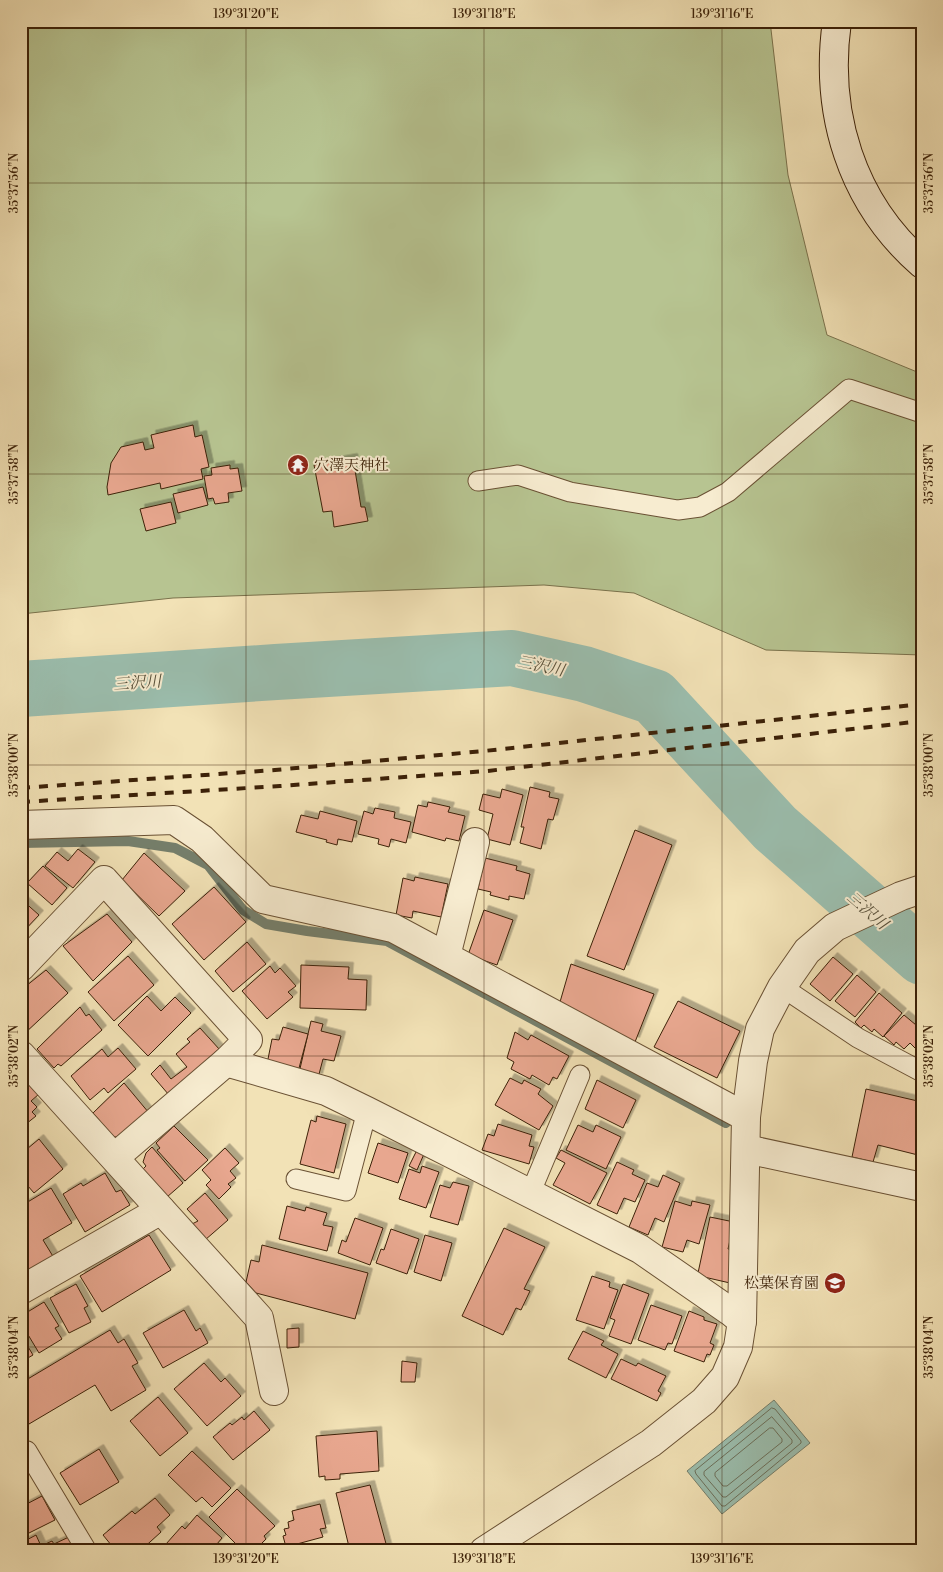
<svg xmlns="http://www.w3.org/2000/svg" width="943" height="1572" font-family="'Libre Bodoni','Noto Serif JP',serif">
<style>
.green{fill:#b7c491;stroke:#7a724c}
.water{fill:#9bbeae;stroke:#757f6c}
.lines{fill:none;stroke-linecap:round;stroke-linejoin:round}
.shore{stroke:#6c705b;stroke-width:1}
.stream{stroke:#757f6c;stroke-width:10}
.river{stroke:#9bbeae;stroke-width:56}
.building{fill:#e8a78f;stroke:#3c2108;filter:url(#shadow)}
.lane-casing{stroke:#6a5134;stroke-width:21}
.street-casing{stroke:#6a5134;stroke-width:30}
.secondary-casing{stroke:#3c2108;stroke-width:30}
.lane{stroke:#f7ecd0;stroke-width:19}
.street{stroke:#f7ecd0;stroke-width:28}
.secondary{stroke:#f7ecd0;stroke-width:28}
.rail{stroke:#3c2108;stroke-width:4;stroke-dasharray:9 9;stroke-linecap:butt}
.ticks{fill:none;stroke:#3c2108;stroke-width:1;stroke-opacity:0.45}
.labels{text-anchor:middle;stroke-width:4;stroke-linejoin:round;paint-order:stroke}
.poi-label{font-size:15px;fill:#3c2108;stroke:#f7ecd0;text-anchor:start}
.water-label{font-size:16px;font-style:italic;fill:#58503a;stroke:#f7ecd0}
.neatline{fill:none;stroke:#3c2108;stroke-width:2}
.ticks-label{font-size:12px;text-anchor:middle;fill:#3c2108}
</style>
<defs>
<filter id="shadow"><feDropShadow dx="4.5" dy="-4.5" stdDeviation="0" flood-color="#0004"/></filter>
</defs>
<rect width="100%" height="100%" fill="#f2e2b6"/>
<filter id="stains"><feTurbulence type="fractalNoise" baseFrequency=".004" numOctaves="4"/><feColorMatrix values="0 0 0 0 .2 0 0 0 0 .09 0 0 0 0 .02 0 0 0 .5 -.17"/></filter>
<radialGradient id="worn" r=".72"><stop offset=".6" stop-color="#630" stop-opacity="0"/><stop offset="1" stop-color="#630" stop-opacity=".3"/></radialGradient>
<polygon class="green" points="21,21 770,21 788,175 827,335 922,374 922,655 766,650 634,593 544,585 173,598 21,614"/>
<polygon class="water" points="774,1400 810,1443 722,1514 687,1471"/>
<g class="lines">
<g class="shore">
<polygon points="772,1408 775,1409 801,1441 801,1443 725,1506 722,1506 696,1474 695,1471"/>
<polygon points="772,1417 792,1440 792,1443 726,1497 723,1497 704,1475 704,1472"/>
<polygon points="770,1428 773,1428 782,1439 782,1442 727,1486 723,1486 715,1476 715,1473"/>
</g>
<polyline class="stream" points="21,843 128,841 175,848 208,865 243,910 266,924 307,931 387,941 726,1123"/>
<polyline class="river" points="21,689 276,672 512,658 584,674 654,697 775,828 922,957"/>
</g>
<g class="building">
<polygon points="193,425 195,437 202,435 209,467 201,469 203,479 161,489 160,483 108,495 107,487 111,463 121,447 143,442 145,450 154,448 151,435"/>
<polygon points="353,458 361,507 365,507 368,521 334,527 332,511 323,512 314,465"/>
<polygon points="230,465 230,469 238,468 242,491 228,493 229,502 215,504 213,498 208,499 204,476 212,475 211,468"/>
<polygon points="203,487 208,505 178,513 173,494"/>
<polygon points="171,502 176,523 146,531 140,509"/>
<polygon points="530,787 550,792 549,797 559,799 553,820 548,819 541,849 520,843 524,827 521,827"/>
<polygon points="502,789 523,795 510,845 487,839 493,814 479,810 483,794 500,798"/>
<polygon points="428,802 450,807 448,812 465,816 459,841 446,838 445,841 412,832 418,805 427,807"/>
<polygon points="375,808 395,812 394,818 411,822 406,843 391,839 389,847 378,844 379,839 358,834 364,811 373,814"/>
<polygon points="320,811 357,821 352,842 338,839 337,845 326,842 327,840 296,832 301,815 318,819"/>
<polygon points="635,830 672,845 624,970 587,956"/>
<polygon points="78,849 95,862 73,888 45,866 57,852 68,861"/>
<polygon points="144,853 185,891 159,916 122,880"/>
<polygon points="485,858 517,866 516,870 530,874 524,899 509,896 509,900 490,895 491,892 478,889"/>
<polygon points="43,866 67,888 52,905 27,883"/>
<polygon points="415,877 448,884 441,917 413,911 412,918 396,915 403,878 414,881"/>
<polygon points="214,887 246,922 204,960 172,924"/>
<polygon points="21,899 39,915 21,934"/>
<polygon points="484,910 513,920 497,965 468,955"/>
<polygon points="107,914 132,942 93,981 63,946"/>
<polygon points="247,942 266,964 233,992 215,971"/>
<polygon points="128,956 154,985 114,1021 88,992"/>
<polygon points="833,957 853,974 830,1001 810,984"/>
<polygon points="571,964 654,994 635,1042 560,1002"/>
<polygon points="301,965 349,967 348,979 367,980 366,1010 300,1008"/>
<polygon points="270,966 275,973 280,968 296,986 288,992 293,997 267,1019 242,991"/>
<polygon points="46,970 68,993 24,1034 21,1031 21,990"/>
<polygon points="857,975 876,992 855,1017 835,1001"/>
<polygon points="879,993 902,1013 883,1037 874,1029 872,1032 864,1025 861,1028 855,1022"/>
<polygon points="147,996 161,1011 175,997 191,1013 148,1056 118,1025"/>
<polygon points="678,1001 740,1031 717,1078 654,1047"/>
<polygon points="80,1007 86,1016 89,1014 102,1030 61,1066 58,1064 54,1068 37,1049"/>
<polygon points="904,1015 922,1030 922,1046 917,1050 910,1043 904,1049 896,1042 894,1045 884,1036"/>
<polygon points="311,1021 323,1024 321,1031 341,1036 334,1061 323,1059 318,1078 299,1073"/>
<polygon points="283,1027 308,1034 298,1072 267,1064 272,1039 279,1040"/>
<polygon points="200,1028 220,1050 169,1095 151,1074 160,1065 171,1079 187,1067 176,1054 190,1042 187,1039"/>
<polygon points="515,1032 528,1040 531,1035 569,1056 557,1079 553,1077 549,1085 532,1075 530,1079 511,1069 514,1062 507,1058"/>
<polygon points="118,1048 136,1069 108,1093 104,1088 90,1100 71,1076 102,1049 108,1057"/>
<polygon points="510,1078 522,1084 524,1080 541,1089 538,1094 553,1106 539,1130 495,1105"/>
<polygon points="26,1079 39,1094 31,1101 37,1107 32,1112 36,1116 21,1128 21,1083"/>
<polygon points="597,1080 636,1100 623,1128 585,1109"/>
<polygon points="124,1083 149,1113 121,1137 114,1137 93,1113"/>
<polygon points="866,1089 922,1102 922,1156 878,1145 873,1162 852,1157"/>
<polygon points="317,1116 346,1124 334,1173 300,1164 311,1120 316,1122"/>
<polygon points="498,1124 532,1135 529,1146 534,1147 529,1164 482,1150 488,1134 494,1136"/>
<polygon points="578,1125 593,1132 596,1125 621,1137 606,1169 566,1150"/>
<polygon points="174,1126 208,1160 185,1181 157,1150 160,1148 156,1143"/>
<polygon points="39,1139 63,1169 34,1193 21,1178 21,1154"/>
<polygon points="378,1143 408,1153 398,1183 368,1173"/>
<polygon points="152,1147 183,1183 167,1197 143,1169 146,1166 143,1162 146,1153"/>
<polygon points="225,1148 239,1163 230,1171 236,1178 228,1184 231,1187 219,1199 206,1185 211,1180 202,1170"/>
<polygon points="417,1150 424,1154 417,1170 409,1166"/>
<polygon points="561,1150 607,1173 590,1204 553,1185 565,1163 556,1158"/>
<polygon points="617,1162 634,1170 632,1174 645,1180 635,1202 624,1198 617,1214 597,1205"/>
<polygon points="422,1166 439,1172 426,1208 399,1199 409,1169 420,1173"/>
<polygon points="105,1173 116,1192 121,1190 130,1205 85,1232 63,1194 81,1183 83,1186"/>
<polygon points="663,1175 680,1183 664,1222 655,1218 648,1235 629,1227 647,1183 658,1187"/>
<polygon points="453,1182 469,1186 458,1225 430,1217 440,1185 450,1188"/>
<polygon points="51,1188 72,1223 43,1240 54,1258 24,1276 21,1271 21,1214 23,1213 21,1206"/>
<polygon points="205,1193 228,1220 205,1240 192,1224 198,1221 187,1209"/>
<polygon points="675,1201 691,1206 692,1201 710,1205 699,1244 687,1240 683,1252 662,1247"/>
<polygon points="287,1206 305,1211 306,1207 327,1213 323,1225 333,1227 327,1251 279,1239"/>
<polygon points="710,1217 734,1222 728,1249 736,1250 730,1283 704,1277 698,1273"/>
<polygon points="355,1218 383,1228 370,1265 338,1253 342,1240 346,1242"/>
<polygon points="504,1228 545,1247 524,1289 530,1291 521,1310 516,1308 503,1335 462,1316"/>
<polygon points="391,1229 419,1239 407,1274 376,1263 381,1249 384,1250"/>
<polygon points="149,1235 171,1270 102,1312 80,1276"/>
<polygon points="425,1235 452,1243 441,1281 414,1272"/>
<polygon points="262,1245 368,1273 355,1319 256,1293 246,1282 251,1260 259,1262"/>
<polygon points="592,1276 610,1282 609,1287 618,1290 604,1329 576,1320"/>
<polygon points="76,1284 88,1306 84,1308 91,1322 69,1333 50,1298"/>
<polygon points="623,1284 649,1294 631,1344 609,1336 615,1320 610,1318"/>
<polygon points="44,1302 59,1326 55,1328 62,1339 39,1353 21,1323 21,1316"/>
<polygon points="651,1305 682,1316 672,1344 668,1343 665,1350 638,1340"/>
<polygon points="184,1310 196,1331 200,1328 208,1343 163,1368 143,1333"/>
<polygon points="689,1311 704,1317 704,1320 717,1324 710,1343 714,1345 710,1355 707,1354 704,1362 674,1351"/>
<polygon points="299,1328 299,1347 287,1348 287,1329"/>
<polygon points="110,1330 118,1343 124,1339 138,1363 132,1366 146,1390 111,1411 95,1385 29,1424 21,1411 21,1383"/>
<polygon points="583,1331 604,1341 601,1345 618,1354 606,1378 568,1359"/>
<polygon points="21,1335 33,1355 21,1362"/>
<polygon points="621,1359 636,1366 638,1363 666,1376 658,1391 661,1393 657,1401 611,1379"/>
<polygon points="402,1361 417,1363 415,1382 401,1382"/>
<polygon points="204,1363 221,1382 225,1378 241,1396 207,1426 174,1389"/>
<polygon points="158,1397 188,1433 160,1456 130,1421"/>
<polygon points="254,1411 270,1430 233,1460 213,1437 230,1423 232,1425 242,1417 244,1420"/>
<polygon points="377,1431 379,1471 340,1474 340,1479 325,1480 325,1476 319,1477 316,1436"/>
<polygon points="99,1449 119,1482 80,1505 60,1473"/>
<polygon points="192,1451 231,1488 212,1507 202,1497 196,1502 168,1475"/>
<polygon points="370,1485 388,1551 350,1551 336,1493"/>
<polygon points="237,1489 275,1526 264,1536 266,1539 254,1551 243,1551 209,1517"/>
<polygon points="42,1496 55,1520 23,1536 21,1533 21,1507"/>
<polygon points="155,1498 170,1515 157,1527 161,1532 140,1551 116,1551 103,1535 132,1511 135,1514"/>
<polygon points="320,1504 326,1528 320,1529 323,1537 286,1547 283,1536 286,1535 284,1529 289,1528 288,1522 294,1520 292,1511"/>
<polygon points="197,1515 222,1538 211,1551 174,1551 166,1544 182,1526 185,1529"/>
<polygon points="36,1535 41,1546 52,1541 54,1544 71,1536 78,1551 21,1551 21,1543"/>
</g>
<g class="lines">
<g class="lane-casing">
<g id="lane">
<polyline points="478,481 518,475 570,492 678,510 700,507 728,492 849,389 922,413"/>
<polyline points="782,987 858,1038 922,1072"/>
<polyline points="296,1179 346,1191 367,1111"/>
<polyline points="530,1194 580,1075"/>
<polyline points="21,1452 27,1451 87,1551"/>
</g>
</g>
<g class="street-casing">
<g id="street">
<polyline points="21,825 174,820 202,839 263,899 393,928 746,1117"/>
<polyline points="446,956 475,842"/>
<polyline points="21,967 104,880 248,1040 226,1062 115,1157"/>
<polyline points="21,1055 259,1318 274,1391"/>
<polyline points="226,1062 326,1091 367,1111 640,1249 731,1312 742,1321"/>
<polyline points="746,1149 922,1187"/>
<polyline points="21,1290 161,1210"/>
<polyline points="484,1551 651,1443 704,1401 725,1377 738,1347 742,1321 746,1117 753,1061 760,1029 782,987 807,951 835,927 901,896 922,889"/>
</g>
</g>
<g class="secondary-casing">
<path id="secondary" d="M837,21C824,113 851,202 922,264"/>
</g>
<use href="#lane" class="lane"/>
<use href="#street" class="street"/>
<use href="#secondary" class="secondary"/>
<g class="rail">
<polyline points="21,788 275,770 484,751 922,704"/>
<polyline points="21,802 280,786 487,771 922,721"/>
</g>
</g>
<path class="ticks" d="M246,21V1551M484,21V1551M722,21V1551M21,183H922M21,474H922M21,765H922M21,1056H922M21,1347H922"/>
<defs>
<g id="temple-disc" transform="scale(1.125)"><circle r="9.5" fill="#8f2418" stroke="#f7ecd0"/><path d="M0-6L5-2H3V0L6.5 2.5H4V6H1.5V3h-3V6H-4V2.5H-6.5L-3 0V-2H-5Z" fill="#fff"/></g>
<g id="school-disc" transform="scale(1.125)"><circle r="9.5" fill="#8f2418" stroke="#f7ecd0"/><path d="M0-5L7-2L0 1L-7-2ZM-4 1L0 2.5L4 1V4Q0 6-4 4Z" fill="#fff"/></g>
</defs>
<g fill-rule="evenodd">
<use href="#temple-disc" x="298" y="465"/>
<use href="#school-disc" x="835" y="1283"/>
</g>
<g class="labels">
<g class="poi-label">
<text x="314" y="470">穴澤天神社</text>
<text x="819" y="1288" text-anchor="end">松葉保育園</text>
</g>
<g class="water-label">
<text transform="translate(541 665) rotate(12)" y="6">三沢川</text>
<text transform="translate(137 682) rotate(-4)" y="6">三沢川</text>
<text transform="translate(868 910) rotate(41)" y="6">三沢川</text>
</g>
</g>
<rect width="943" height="1572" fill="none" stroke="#f2e2b6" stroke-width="55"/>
<rect x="28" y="28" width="888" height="1516" class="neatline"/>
<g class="ticks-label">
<text x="246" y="18">139°31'20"E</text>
<text x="484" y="18">139°31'18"E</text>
<text x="722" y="18">139°31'16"E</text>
<text transform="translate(929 183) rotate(-90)" y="4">35°37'56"N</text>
<text transform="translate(14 183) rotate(-90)" y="4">35°37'56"N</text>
<text transform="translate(929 474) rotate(-90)" y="4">35°37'58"N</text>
<text transform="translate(14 474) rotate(-90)" y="4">35°37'58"N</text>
<text transform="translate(929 765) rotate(-90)" y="4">35°38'00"N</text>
<text transform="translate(14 765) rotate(-90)" y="4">35°38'00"N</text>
<text transform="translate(929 1056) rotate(-90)" y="4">35°38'02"N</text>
<text transform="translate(14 1056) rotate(-90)" y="4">35°38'02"N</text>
<text transform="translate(929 1347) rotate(-90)" y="4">35°38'04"N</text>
<text transform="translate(14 1347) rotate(-90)" y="4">35°38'04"N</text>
<text x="246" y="1563">139°31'20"E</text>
<text x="484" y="1563">139°31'18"E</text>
<text x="722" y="1563">139°31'16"E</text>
</g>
<rect width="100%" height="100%" filter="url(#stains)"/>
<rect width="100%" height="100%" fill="url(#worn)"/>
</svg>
